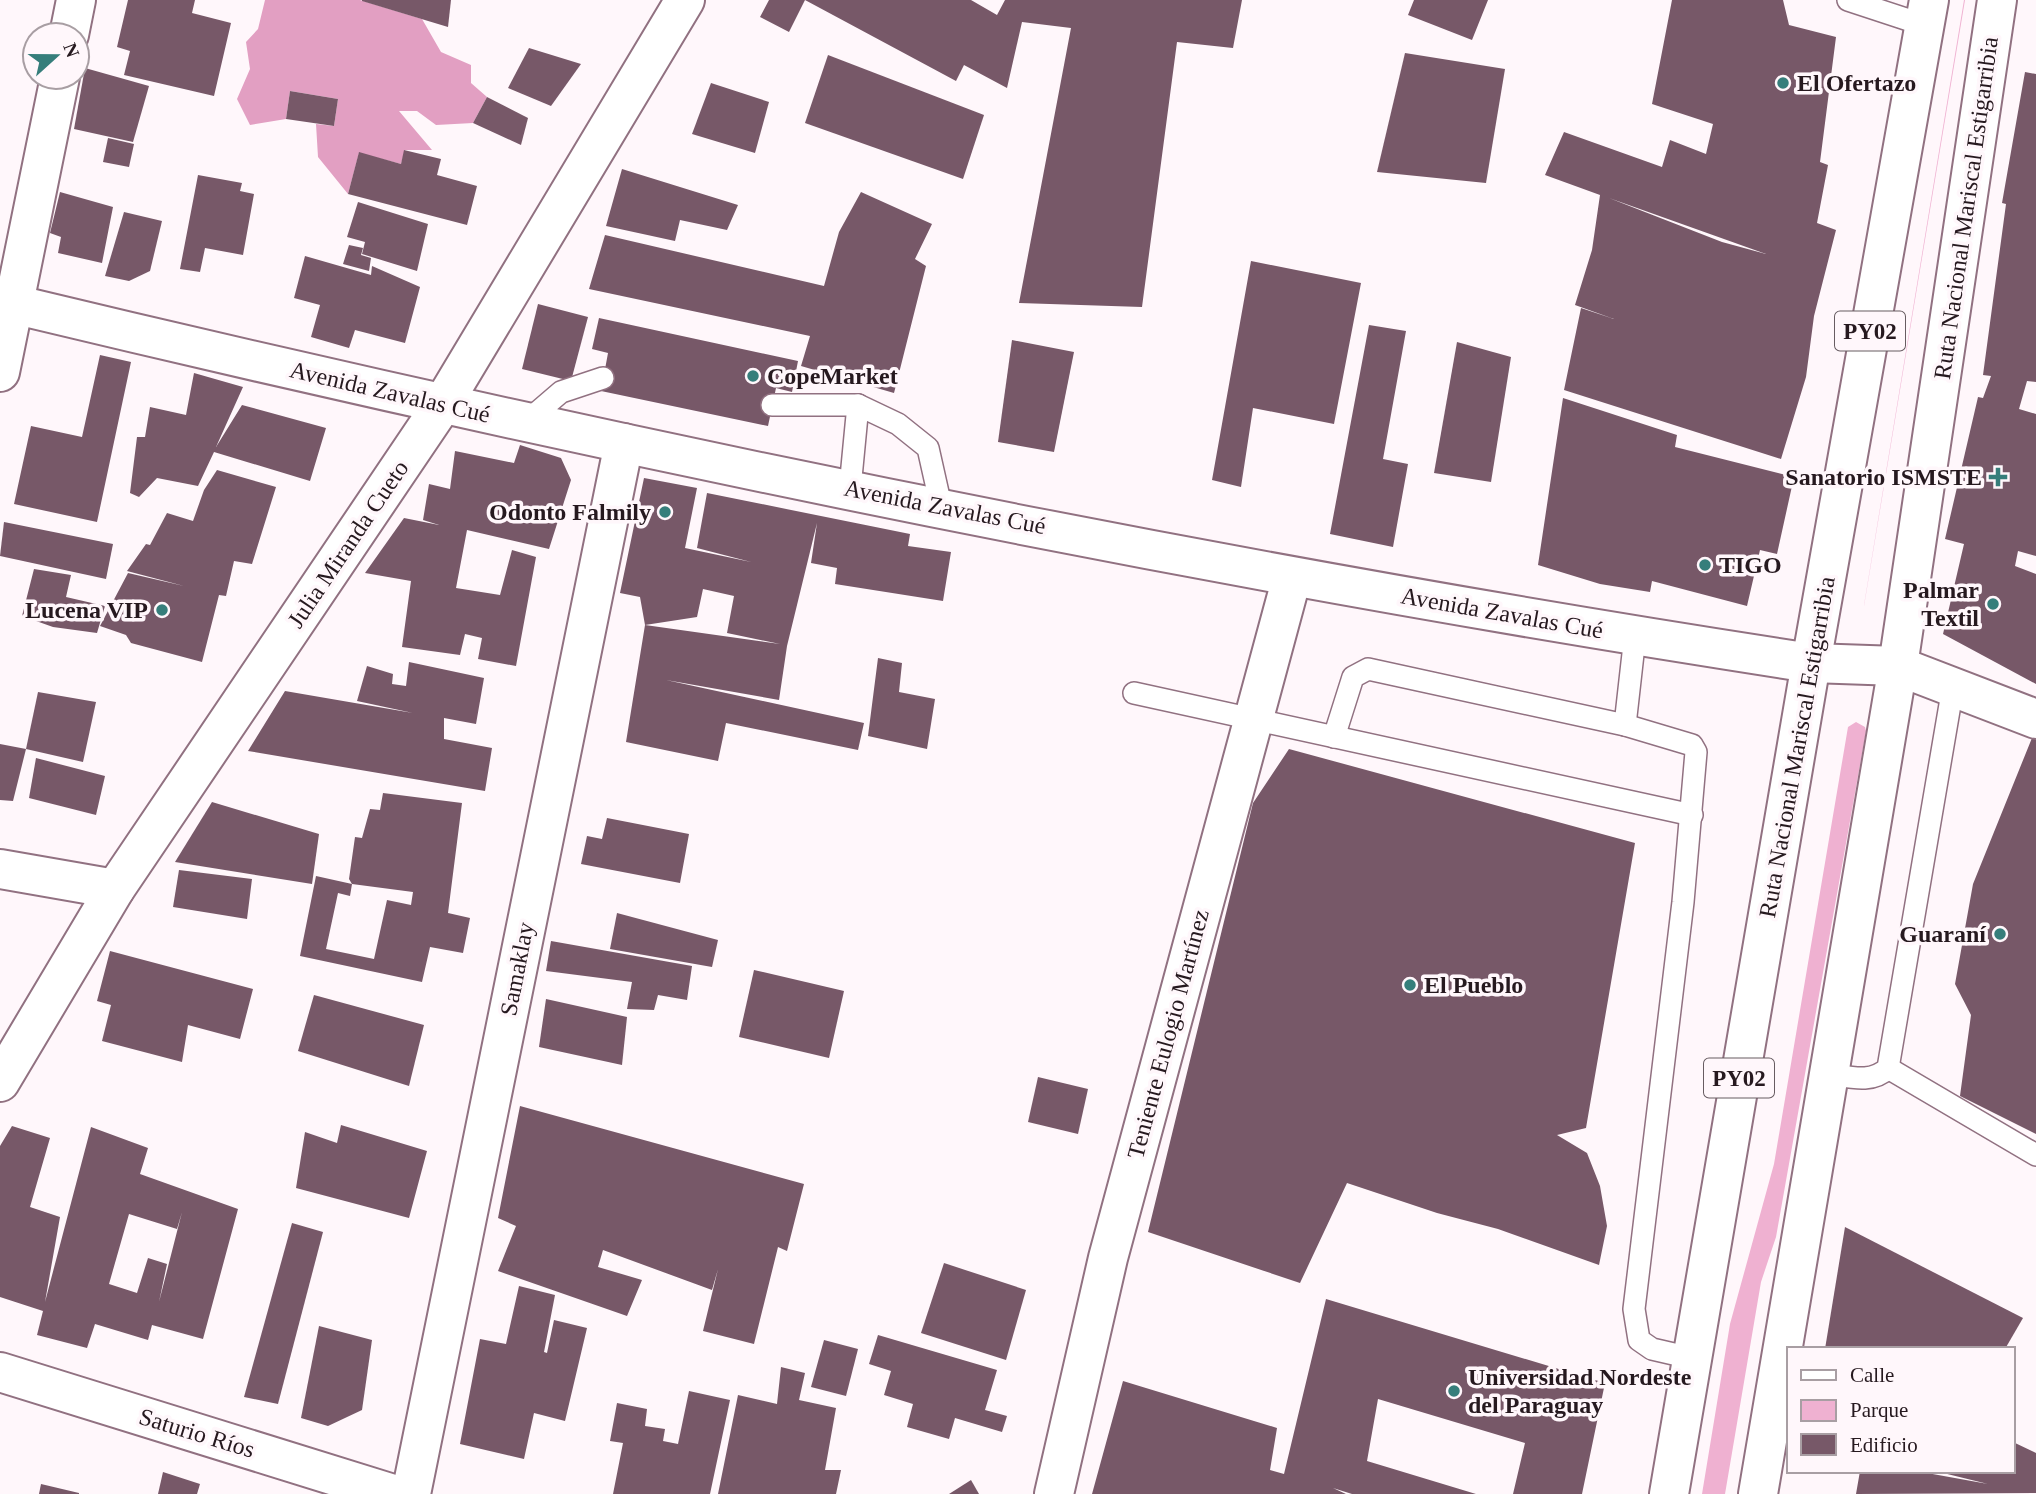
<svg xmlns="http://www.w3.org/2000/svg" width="2036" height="1494" font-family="'Times New Roman',serif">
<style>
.green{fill:#efb1d1}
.forest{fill:#e29fc2}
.building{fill:#775868;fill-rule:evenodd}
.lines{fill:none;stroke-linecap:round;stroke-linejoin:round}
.service-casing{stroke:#917181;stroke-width:24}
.minor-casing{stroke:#917181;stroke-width:42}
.tertiary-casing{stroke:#917181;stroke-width:42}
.secondary-casing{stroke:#917181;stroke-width:42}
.trunk-casing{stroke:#917181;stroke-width:42}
.service{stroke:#fff;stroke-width:21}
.minor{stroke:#fff;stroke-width:38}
.tertiary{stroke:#fff;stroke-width:38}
.secondary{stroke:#fff;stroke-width:38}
.trunk{stroke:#fff;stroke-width:38}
.poi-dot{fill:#367e7b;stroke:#fff7fb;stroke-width:2.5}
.labels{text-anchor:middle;stroke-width:7;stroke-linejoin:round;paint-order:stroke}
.shield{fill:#fff7fb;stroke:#675c61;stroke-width:2}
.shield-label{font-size:23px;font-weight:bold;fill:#26191f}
.poi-label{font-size:24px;font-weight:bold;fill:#26191f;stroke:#fff7fb;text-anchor:start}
.street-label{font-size:24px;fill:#26191f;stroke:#fff7fb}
</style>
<rect width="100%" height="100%" fill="#fff7fb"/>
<g class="green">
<polygon points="1964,0 1965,0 1864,606 1864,605"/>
<polygon points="1856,722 1865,727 1866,731 1776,1237 1761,1282 1725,1494 1702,1494 1730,1324 1774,1164 1848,727"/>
</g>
<polygon class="forest" points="265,0 360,0 422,19 441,52 471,65 471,83 487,97 473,123 436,125 417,111 399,111 432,150 405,150 401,164 359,153 348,194 318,157 316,124 334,126 338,99 290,91 286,119 250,125 237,99 250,69 246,42 258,29"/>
<g class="building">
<polygon points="128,0 195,0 192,13 231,23 214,96 124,75 130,51 117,47"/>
<polygon points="362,0 451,0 448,27 362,1"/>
<polygon points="769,0 971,0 997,15 1005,0 1242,0 1233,48 1177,42 1142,307 1019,303 1071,28 1022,22 1007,88 964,65 956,81 805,0 789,32 760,17"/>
<polygon points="1414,0 1488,0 1472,40 1408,15"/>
<path d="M1672,0H1783L1789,25L1836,37L1820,162L1828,165L1817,223L1836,230L1814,316L1806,377L1781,459L1564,390L1581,308L1614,319L1575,305L1592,250L1600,195L1545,175L1564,132L1662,167L1670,140L1706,154L1713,124L1652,104ZM1609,198L1766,254L1722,242Z"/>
<polygon points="529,48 581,64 551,106 508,88"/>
<polygon points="1405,53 1505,69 1486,183 1377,172"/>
<polygon points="828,55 984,115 963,179 805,123"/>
<polygon points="85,68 149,86 133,142 74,129"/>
<polygon points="2025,72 2036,74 2036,382 2027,381 2019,409 2036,414 2036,556 2018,551 2015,566 2036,574 2036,684 1943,634 1964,544 1945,539 1978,397 1983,398 1991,376 1983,375 2006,204 2002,203"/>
<polygon points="711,83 769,102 755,153 692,134"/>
<polygon points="290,91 338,99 334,126 286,119"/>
<polygon points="487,97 528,118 521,145 473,123"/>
<polygon points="108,138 134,144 129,167 103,162"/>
<polygon points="404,150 441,159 437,175 477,186 467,225 348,194 359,152 401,164"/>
<polygon points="622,169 738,205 727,230 680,220 675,241 606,226"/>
<polygon points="198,175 242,183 240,191 254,194 243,255 205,248 200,272 180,269"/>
<polygon points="60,192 113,207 102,263 58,253 61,237 50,233"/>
<polygon points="861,192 932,224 915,259 926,266 894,393 801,366 810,336 589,289 605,235 824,286 839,232"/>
<polygon points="358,202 428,224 417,271 362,254 365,242 347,237"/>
<polygon points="124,212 162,221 150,271 129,281 105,276"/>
<polygon points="349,245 363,248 361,255 371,258 369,271 343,264"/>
<polygon points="305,256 371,275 372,266 420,287 405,343 355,330 349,348 311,337 320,305 294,298"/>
<polygon points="1251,261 1361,283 1334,424 1253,408 1241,487 1212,480"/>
<polygon points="538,304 588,317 571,381 522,369"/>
<polygon points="599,318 798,361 792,392 776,388 768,426 601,391 608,353 592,349"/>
<polygon points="1369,325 1406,331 1383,459 1408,464 1393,547 1330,534"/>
<polygon points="1012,340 1074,352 1054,452 998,442"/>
<polygon points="1457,342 1511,357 1491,482 1434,473"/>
<polygon points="100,355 131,362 97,522 14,504 31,426 82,437"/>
<polygon points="194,373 243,387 216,447 242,405 326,428 310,481 214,452 198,486 157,478 139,497 130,493 137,437 145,437 150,407 186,415"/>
<polygon points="1563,398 1677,435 1675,447 1794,477 1777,554 1760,550 1747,606 1652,581 1650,592 1600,584 1538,565"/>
<polygon points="520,445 561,458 571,480 549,549 467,530 456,588 500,595 512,550 536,557 516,666 478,659 482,638 465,634 460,655 402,647 411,581 365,573 404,518 439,525 423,520 429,484 450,489 455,451 514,463"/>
<polygon points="217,470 276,487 252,564 234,561 226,596 219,595 202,662 131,643 126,635 100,626 128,573 184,586 127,571 146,544 150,545 167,513 193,521 204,490"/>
<polygon points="644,478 697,488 685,548 751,562 697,548 707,493 910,534 908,546 951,552 943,601 835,584 837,568 811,563 817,523 787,646 779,700 666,680 864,723 858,750 726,723 718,761 626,742 645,625 780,644 727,633 734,596 703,589 697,617 645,625 640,597 620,593"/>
<polygon points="4,522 113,544 106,579 0,556"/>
<polygon points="34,569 71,575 66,597 105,606 97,633 53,627 22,616"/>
<polygon points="878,658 902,663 899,692 935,699 927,749 868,736"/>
<polygon points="409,662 484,678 476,724 444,718 444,739 492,748 485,791 248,751 285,691 413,713 357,701 367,666 393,674 392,684 406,686"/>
<polygon points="38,692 96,702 83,762 26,749"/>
<polygon points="2036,728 2036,1134 1960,1096 1971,1015 1955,984 1973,884"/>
<polygon points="0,744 26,749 13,801 0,800"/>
<polygon points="1289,749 1635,843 1586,1128 1557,1135 1587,1153 1600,1186 1607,1226 1599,1265 1498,1229 1437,1213 1347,1183 1300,1283 1148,1232 1253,803"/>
<polygon points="36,758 105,776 96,815 29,798"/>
<polygon points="383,793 462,803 448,913 470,918 463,953 430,947 422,982 300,956 316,876 352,884 350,896 338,893 326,949 374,959 387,900 411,905 413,892 352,884 349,879 355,837 362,838 370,809 380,810"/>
<polygon points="212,802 319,834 312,884 175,862"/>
<polygon points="607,818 689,834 680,883 581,864 587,836 602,839"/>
<polygon points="179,870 252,879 247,919 173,907"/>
<polygon points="617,913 718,940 712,967 610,949"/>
<polygon points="551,941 692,966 687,1000 658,995 654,1010 627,1009 632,982 546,971"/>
<polygon points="110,951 253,989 240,1039 188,1025 182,1062 102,1041 111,1005 97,1001"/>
<polygon points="754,970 844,991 829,1058 739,1037"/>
<polygon points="314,995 424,1025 409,1086 298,1051"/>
<polygon points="546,999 627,1017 622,1065 539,1047"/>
<polygon points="1038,1077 1088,1089 1078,1134 1028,1122"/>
<polygon points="520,1106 804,1184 787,1251 778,1247 754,1344 703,1331 718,1269 712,1290 603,1250 598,1267 642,1280 627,1316 498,1271 516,1226 498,1218"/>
<polygon points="341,1125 427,1151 409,1218 296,1188 305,1132 337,1143"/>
<path d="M12,1126L50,1138L30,1207L60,1217L45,1302L91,1127L148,1148L140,1174L238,1209L203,1339L152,1325L148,1340L95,1324L87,1348L37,1335L43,1311L0,1297V1146ZM182,1212L159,1302L167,1264L148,1258L137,1293L109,1284L129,1214L177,1229Z"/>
<polygon points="292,1223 323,1232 278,1404 244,1397"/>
<polygon points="1845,1227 2023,1318 2005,1349 1825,1349"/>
<polygon points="944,1263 1026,1290 1006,1360 921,1333"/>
<polygon points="519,1286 555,1295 544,1352 547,1353 554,1320 587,1328 565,1421 534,1413 524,1459 460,1444 480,1339 506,1344"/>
<polygon points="1326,1299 1605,1383 1582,1494 1513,1494 1525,1443 1378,1399 1367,1461 1476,1494 1352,1494 1333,1488 1346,1494 1092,1494 1123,1381 1277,1428 1270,1470 1284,1474"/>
<polygon points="319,1326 372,1340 362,1410 328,1426 301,1418"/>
<polygon points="878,1335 997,1370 985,1410 1007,1416 1002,1432 955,1418 949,1439 907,1427 913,1404 884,1395 891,1371 869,1364"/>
<polygon points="824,1340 858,1349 846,1396 811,1387"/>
<polygon points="781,1367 805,1373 799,1400 836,1408 825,1470 841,1470 836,1494 718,1494 738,1395 777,1404"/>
<polygon points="689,1391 730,1400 710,1494 613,1494 623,1443 610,1441 617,1403 647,1409 645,1426 665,1429 663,1441 678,1444"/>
<polygon points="2013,1442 2036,1453 2036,1493 1856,1494 1860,1471 1916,1471 1988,1484 1935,1471 2013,1471"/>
<polygon points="163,1472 200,1484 197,1494 158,1494"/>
<polygon points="971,1480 979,1494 949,1494"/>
<polygon points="41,1484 79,1493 79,1494 39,1494"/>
</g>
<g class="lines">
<g class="service-casing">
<g id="service">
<polyline points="1848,0 1924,25"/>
<polyline points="772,405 858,405 898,424 928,448 941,506"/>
<polyline points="526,422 561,392 603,378"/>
<polyline points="850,488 858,405"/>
<polyline points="1134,693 1692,815"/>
<polyline points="1625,725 1635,636"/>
<polyline points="1334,737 1353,677 1368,669 1625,725 1692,745 1696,752 1683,902 1634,1309 1639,1340 1652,1349 1691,1358"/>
<polyline points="1888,1068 2036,1155"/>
<path d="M1829,1074C1850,1077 1872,1084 1888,1068L1953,687"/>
</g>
</g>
<g class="minor-casing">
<g id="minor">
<polyline points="69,35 76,0"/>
<polyline points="0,372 60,77"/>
<polyline points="1898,666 2036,719"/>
<polyline points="0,869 115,889"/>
<polyline points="411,1494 624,443"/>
</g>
</g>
<g class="tertiary-casing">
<g id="tertiary">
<polyline points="0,1082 115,889 442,405"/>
<polyline points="0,1372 393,1494"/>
<polyline points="1054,1494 1108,1258 1292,577"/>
</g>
</g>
<g class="secondary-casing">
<g id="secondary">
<path d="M0,301C598,445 1202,570 1811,663L1898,666"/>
<polyline points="442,405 685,0"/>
</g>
</g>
<g class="trunk-casing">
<g id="trunk">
<polyline points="1669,1494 1811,663 1929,0"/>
<polyline points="1758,1494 1898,666 1997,0"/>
</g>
</g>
<use href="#service" class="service"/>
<use href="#minor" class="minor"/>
<use href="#tertiary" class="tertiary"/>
<use href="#secondary" class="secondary"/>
<use href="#trunk" class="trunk"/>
</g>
<g class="poi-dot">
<circle cx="1783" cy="83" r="7"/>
<circle cx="753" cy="376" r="7"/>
<path d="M1994.5 466.5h7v7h7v7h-7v7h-7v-7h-7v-7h7z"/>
<circle cx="665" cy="512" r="7"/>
<circle cx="1705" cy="565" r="7"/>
<circle cx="1993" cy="604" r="7"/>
<circle cx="162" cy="610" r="7"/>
<circle cx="2000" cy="934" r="7"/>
<circle cx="1410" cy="985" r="7"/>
<circle cx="1454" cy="1391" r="7"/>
</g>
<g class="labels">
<g class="shield">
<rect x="1835" y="311.5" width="70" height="39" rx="5"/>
<rect x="1704" y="1058.5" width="70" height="39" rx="5"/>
</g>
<g class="shield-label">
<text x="1870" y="339">PY02</text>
<text x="1739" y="1086">PY02</text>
</g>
<g class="poi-label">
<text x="1797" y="91">El Ofertazo</text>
<text x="767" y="384">CopeMarket</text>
<text x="1982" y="485" text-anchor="end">Sanatorio ISMSTE</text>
<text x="651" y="520" text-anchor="end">Odonto Falmily</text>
<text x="1719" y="573">TIGO</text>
<text x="1979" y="598" text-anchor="end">Palmar<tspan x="1979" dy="28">Textil</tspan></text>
<text x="148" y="618" text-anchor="end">Lucena VIP</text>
<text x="1986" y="942" text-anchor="end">Guaraní</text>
<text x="1424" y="993">El Pueblo</text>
<text x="1468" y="1385">Universidad Nordeste<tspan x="1468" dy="28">del Paraguay</tspan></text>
</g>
<g class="street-label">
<text transform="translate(1966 208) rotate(-82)" y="8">Ruta Nacional Mariscal Estigarribia</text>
<text transform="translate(390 392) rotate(13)" y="8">Avenida Zavalas Cué</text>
<text transform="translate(945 507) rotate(11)" y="8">Avenida Zavalas Cué</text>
<text transform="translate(348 544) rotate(-56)" y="8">Julia Miranda Cueto</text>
<text transform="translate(1502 613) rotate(10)" y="8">Avenida Zavalas Cué</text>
<text transform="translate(1797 747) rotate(-80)" y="8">Ruta Nacional Mariscal Estigarribia</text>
<text transform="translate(517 969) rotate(-79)" y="8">Samaklay</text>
<text transform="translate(1168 1034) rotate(-75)" y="8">Teniente Eulogio Martínez</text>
<text transform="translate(197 1433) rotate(17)" y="8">Saturio Ríos</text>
</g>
</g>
<rect x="1787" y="1347" width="228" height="126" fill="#fff7fb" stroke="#a89ea3" stroke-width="2"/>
<rect x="1801" y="1370" width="35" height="10" fill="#ffffff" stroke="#a89ea3" stroke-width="2"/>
<text x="1850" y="1382" font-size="21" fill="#26191f">Calle</text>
<rect x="1801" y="1400" width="35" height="21" fill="#efb1d1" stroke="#a89ea3" stroke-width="2"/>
<text x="1850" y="1417" font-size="21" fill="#26191f">Parque</text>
<rect x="1801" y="1434" width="35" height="21" fill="#775868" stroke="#a89ea3" stroke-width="2"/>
<text x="1850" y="1452" font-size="21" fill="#26191f">Edificio</text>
<g transform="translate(56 56) rotate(69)"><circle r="33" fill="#fff7fb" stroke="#a89ea3" stroke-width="2"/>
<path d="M0-5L12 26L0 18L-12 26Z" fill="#367e7b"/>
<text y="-10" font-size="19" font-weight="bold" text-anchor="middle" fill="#26191f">N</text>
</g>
</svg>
